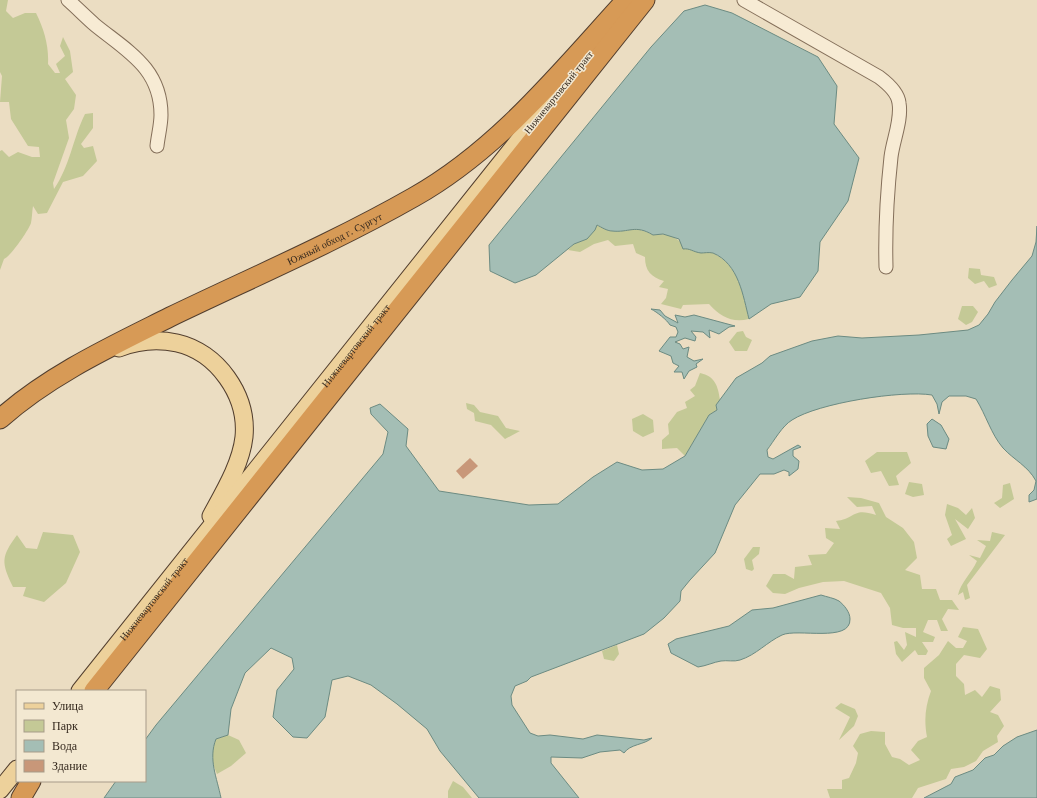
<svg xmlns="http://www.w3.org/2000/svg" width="1037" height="798" font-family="'Libre Baskerville',serif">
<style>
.green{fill:#c4c996}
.water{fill:#a4beb5;stroke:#6c8b82}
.building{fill:#c89779}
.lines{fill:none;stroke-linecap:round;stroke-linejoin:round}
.minor-casing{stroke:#846f5a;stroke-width:15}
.major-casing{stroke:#523e2e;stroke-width:19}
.highway-casing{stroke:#523e2e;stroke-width:21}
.minor{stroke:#f7ebd4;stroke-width:13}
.major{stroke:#edd19b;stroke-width:17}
.highway{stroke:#d79a56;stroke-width:19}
.labels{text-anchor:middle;stroke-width:3;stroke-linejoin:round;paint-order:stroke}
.street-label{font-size:10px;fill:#34281d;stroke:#f3e8d1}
</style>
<rect width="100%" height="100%" fill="#ebddc2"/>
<g class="green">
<path d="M0,0H8L6,11L13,18L25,13H36C44,29 49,46 48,64L55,73H60L56,64L65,56L60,46L63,37L70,51L73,72L65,79L76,95L74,109L66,120L69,138L53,183L54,189C70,166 73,138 85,114L93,113V128L81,144L84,148L93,146L97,161L83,176L63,182L47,213L38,214L33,206C32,212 32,218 31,223C28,231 11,256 4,259L0,270V151L2,150L9,157L18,152L32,157H40L39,147L28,146L11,119L9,102H0L2,76L0,72Z"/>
<path d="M596,225C601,227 607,231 612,231C629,233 633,224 653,235C673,232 675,239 689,248C697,254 706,250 713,253C740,266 743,295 749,319C732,323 721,317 709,304L683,305L681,309L661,304L666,298L668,289L659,287L664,281C651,277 645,271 645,257L636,253L633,244L615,246L608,240L594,244L580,252L568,250L574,244L587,239Z"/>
<polygon points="969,268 980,269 981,275 994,277 997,285 989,288 984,281 975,284 968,278"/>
<polygon points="962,306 973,306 978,312 972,322 966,325 958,319"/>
<polygon points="743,331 746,337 752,340 747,351 735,351 729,342 737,332"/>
<path d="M700,373C715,376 718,386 720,400L716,405L717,410L709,415L685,456L677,448L662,449V440L669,434L668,424L677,412L687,408L685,402L695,396L690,390L695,386Z"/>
<polygon points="466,403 474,405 480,412 498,416 506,428 520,431 505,439 491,425 475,421 474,413 467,409"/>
<polygon points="643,414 653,420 654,432 643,437 633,431 632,419"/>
<polygon points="877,452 907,452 911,463 896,476 899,485 889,486 881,471 871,473 865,461"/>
<polygon points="909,482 922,484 924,495 913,497 905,494"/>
<polygon points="1010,483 1014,499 1000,508 994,503 1002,498 1003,485"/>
<path d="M847,497L861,498L879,503L886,517L903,528L914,542L917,558L905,570L920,575L922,589H936L940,600H952L959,610L948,609L942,619L948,631H941L937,620H928L923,632L935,637L933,642H922L928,651L926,655H918L915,650L902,662L896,654L894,642L897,641L904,650L907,645L905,632L916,637V628H903L892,625L890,608L881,593L844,581L823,582L799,588L785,594L773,593L766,586L773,574H785L794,579L795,567L812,565L808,555L826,554L834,543L826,538L825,528L840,529L836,521C856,519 852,507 876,515L872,506L857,507Z"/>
<polygon points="947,504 958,508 966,515 972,508 975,518 968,529 955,519 966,539 951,546 947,539 952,535 945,515"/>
<path d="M43,532L73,535L80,552L66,583L44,602L23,596L26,587H13C1,562 1,557 17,535L26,548L37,549Z"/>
<path d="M992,532L1005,535L967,585L970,598L965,600L963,592L958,595C961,582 971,574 977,561L969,555L980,558L986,546L977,540L990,541Z"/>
<polygon points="753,547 760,547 759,554 752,560 754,569 752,571 746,569 744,559"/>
<path d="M963,627L978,629L987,649L980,658L964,655L956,664V676L964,684L965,695L975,690L982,697L990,686L1000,689L1001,700L990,712L998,715L1004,726L997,736L998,742L983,751L976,761L964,767L951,769L946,779L918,788L912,798H830L827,789H842V780L849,778L856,763L858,753L853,746L860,734L871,731L885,732V744L892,757L900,759L909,765L920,760L911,750L918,741L927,737C924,721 925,707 931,691L924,678V668L939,655L948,641L956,648H963L967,641L958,637Z"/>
<polygon points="617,645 619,654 614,661 604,659 602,651"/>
<polygon points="841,703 855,709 858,716 854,726 839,740 850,717 835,708"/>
<path d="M228,735L239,740L246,753L231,766L217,774C211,761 211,752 216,739Z"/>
<polygon points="453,781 463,787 472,798 448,798 448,791"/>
</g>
<g class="water">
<path d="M705,5L732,13L818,57L837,86L834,124L859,158L848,201L820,242L818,271L800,297L771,304L749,319C743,296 739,264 713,253C709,252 704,253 701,253C693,252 690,248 683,249L679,239L663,234L653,235C635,224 629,233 612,231C607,231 601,227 597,225L595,230L587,239L574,244L536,275L515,283L490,271L489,245L651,47L684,11Z"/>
<path d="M1037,226V499L1029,502V495L1034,490L1036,481C1028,466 1014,460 1003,448C991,434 986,415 976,399L966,396H949L942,402L939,414L937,404L932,395C902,390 818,403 792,420C782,426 774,441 767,450L768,457L773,459L798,445L801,447L793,450V456L799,461L798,469L789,476V472L784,470L774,474H760L735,505L715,553L690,580L681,591L680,601L664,618L644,634L531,677L527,681L515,686L511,696L512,705L530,733L538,736L550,735L583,739L597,735L644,740L652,738C644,745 630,744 624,753L620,750L600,752L582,758L551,757V763L579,798H479L440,751L427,729L397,704L371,685L348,676L332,680L325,717L307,738L293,737L273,717L277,690L294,669L292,658L271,648L245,673L231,709L228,735L216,739C208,759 217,778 221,798H104L116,781H145V740L156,725L383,454L388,432L371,414L370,408L380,404L408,429L406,446L439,491L529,505L558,504L593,477L617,462L642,470L663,469L685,456L709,415L717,410L716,405L736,378L762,363L770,356L812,341L838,336L862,338L919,335L968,330L979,325L988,314L995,302L1012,280L1032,256L1036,242Z"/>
<path d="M651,309L660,310L665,316L678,323L675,315L685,317L694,315L735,326L729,327L719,334L709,330L710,338L703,332L691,331L696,337L695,341L685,338L675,342L680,344L683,349L689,347L687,357L694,361L703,359L696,364L697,367L689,371L684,379L682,372H674L679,366L673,363L671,356L659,351L670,337H676L678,332L676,327L670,325C667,320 657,312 651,309Z"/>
<polygon points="932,419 941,425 949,439 946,449 933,447 928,436 927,424"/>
<path d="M821,595C827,597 834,598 839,601C844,605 850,612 850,619C851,643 797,628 782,635C767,642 756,655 740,660C734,662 727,660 721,661C714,662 706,666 698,667L671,653L668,644L676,639L729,626L752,610L773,608Z"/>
<polygon points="1037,730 1037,798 924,798 951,784 955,777 973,770 985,758 994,755 1003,746 1017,737"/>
</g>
<polygon class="building" points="470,458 478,466 463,479 456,471"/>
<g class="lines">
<g class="minor-casing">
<g id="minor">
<path d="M68,0C77,8 86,17 95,25C127,51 161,68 161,115C161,125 158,136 157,146"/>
<path d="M744,0L879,77C887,83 898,92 899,103C902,120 893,140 891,157C887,194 885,230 886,267"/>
</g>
</g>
<g class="major-casing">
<g id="major">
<path d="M119,348C137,341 158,339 177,343C217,352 248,395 244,437C241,464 224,492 211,516"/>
<path id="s1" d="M80,691L587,55"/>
<polyline points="0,790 17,769"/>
</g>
</g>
<g class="highway-casing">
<g id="highway">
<path id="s2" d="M0,419C49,375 112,346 170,317C251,278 335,242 414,197C499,149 561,71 626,0"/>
<polyline points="94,691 645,0"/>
<polyline points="21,798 31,781"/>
</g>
</g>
<use href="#minor" class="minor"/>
<use href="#major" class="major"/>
<use href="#highway" class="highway"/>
</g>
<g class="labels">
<g class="street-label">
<text transform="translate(558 92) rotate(-51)" y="4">Нижневартовский тракт</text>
<text dy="4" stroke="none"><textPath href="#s2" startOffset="381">Южный обход г. Сургут</textPath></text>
<text dy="4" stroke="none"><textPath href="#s1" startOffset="442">Нижневартовский тракт</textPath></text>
<text dy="4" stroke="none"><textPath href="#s1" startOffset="118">Нижневартовский тракт</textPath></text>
</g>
</g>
<rect x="16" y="690" width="130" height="92" fill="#f3e8d1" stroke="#a79b89"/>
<rect x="24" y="703" width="20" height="6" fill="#edd19b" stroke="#a79b89"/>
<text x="52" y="710" font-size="12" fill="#34281d">Улица</text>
<rect x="24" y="720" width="20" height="12" fill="#c4c996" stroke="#a79b89"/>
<text x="52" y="730" font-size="12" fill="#34281d">Парк</text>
<rect x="24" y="740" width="20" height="12" fill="#a4beb5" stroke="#a79b89"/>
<text x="52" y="750" font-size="12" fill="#34281d">Вода</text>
<rect x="24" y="760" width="20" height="12" fill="#c89779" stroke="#a79b89"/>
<text x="52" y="770" font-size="12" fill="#34281d">Здание</text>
</svg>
